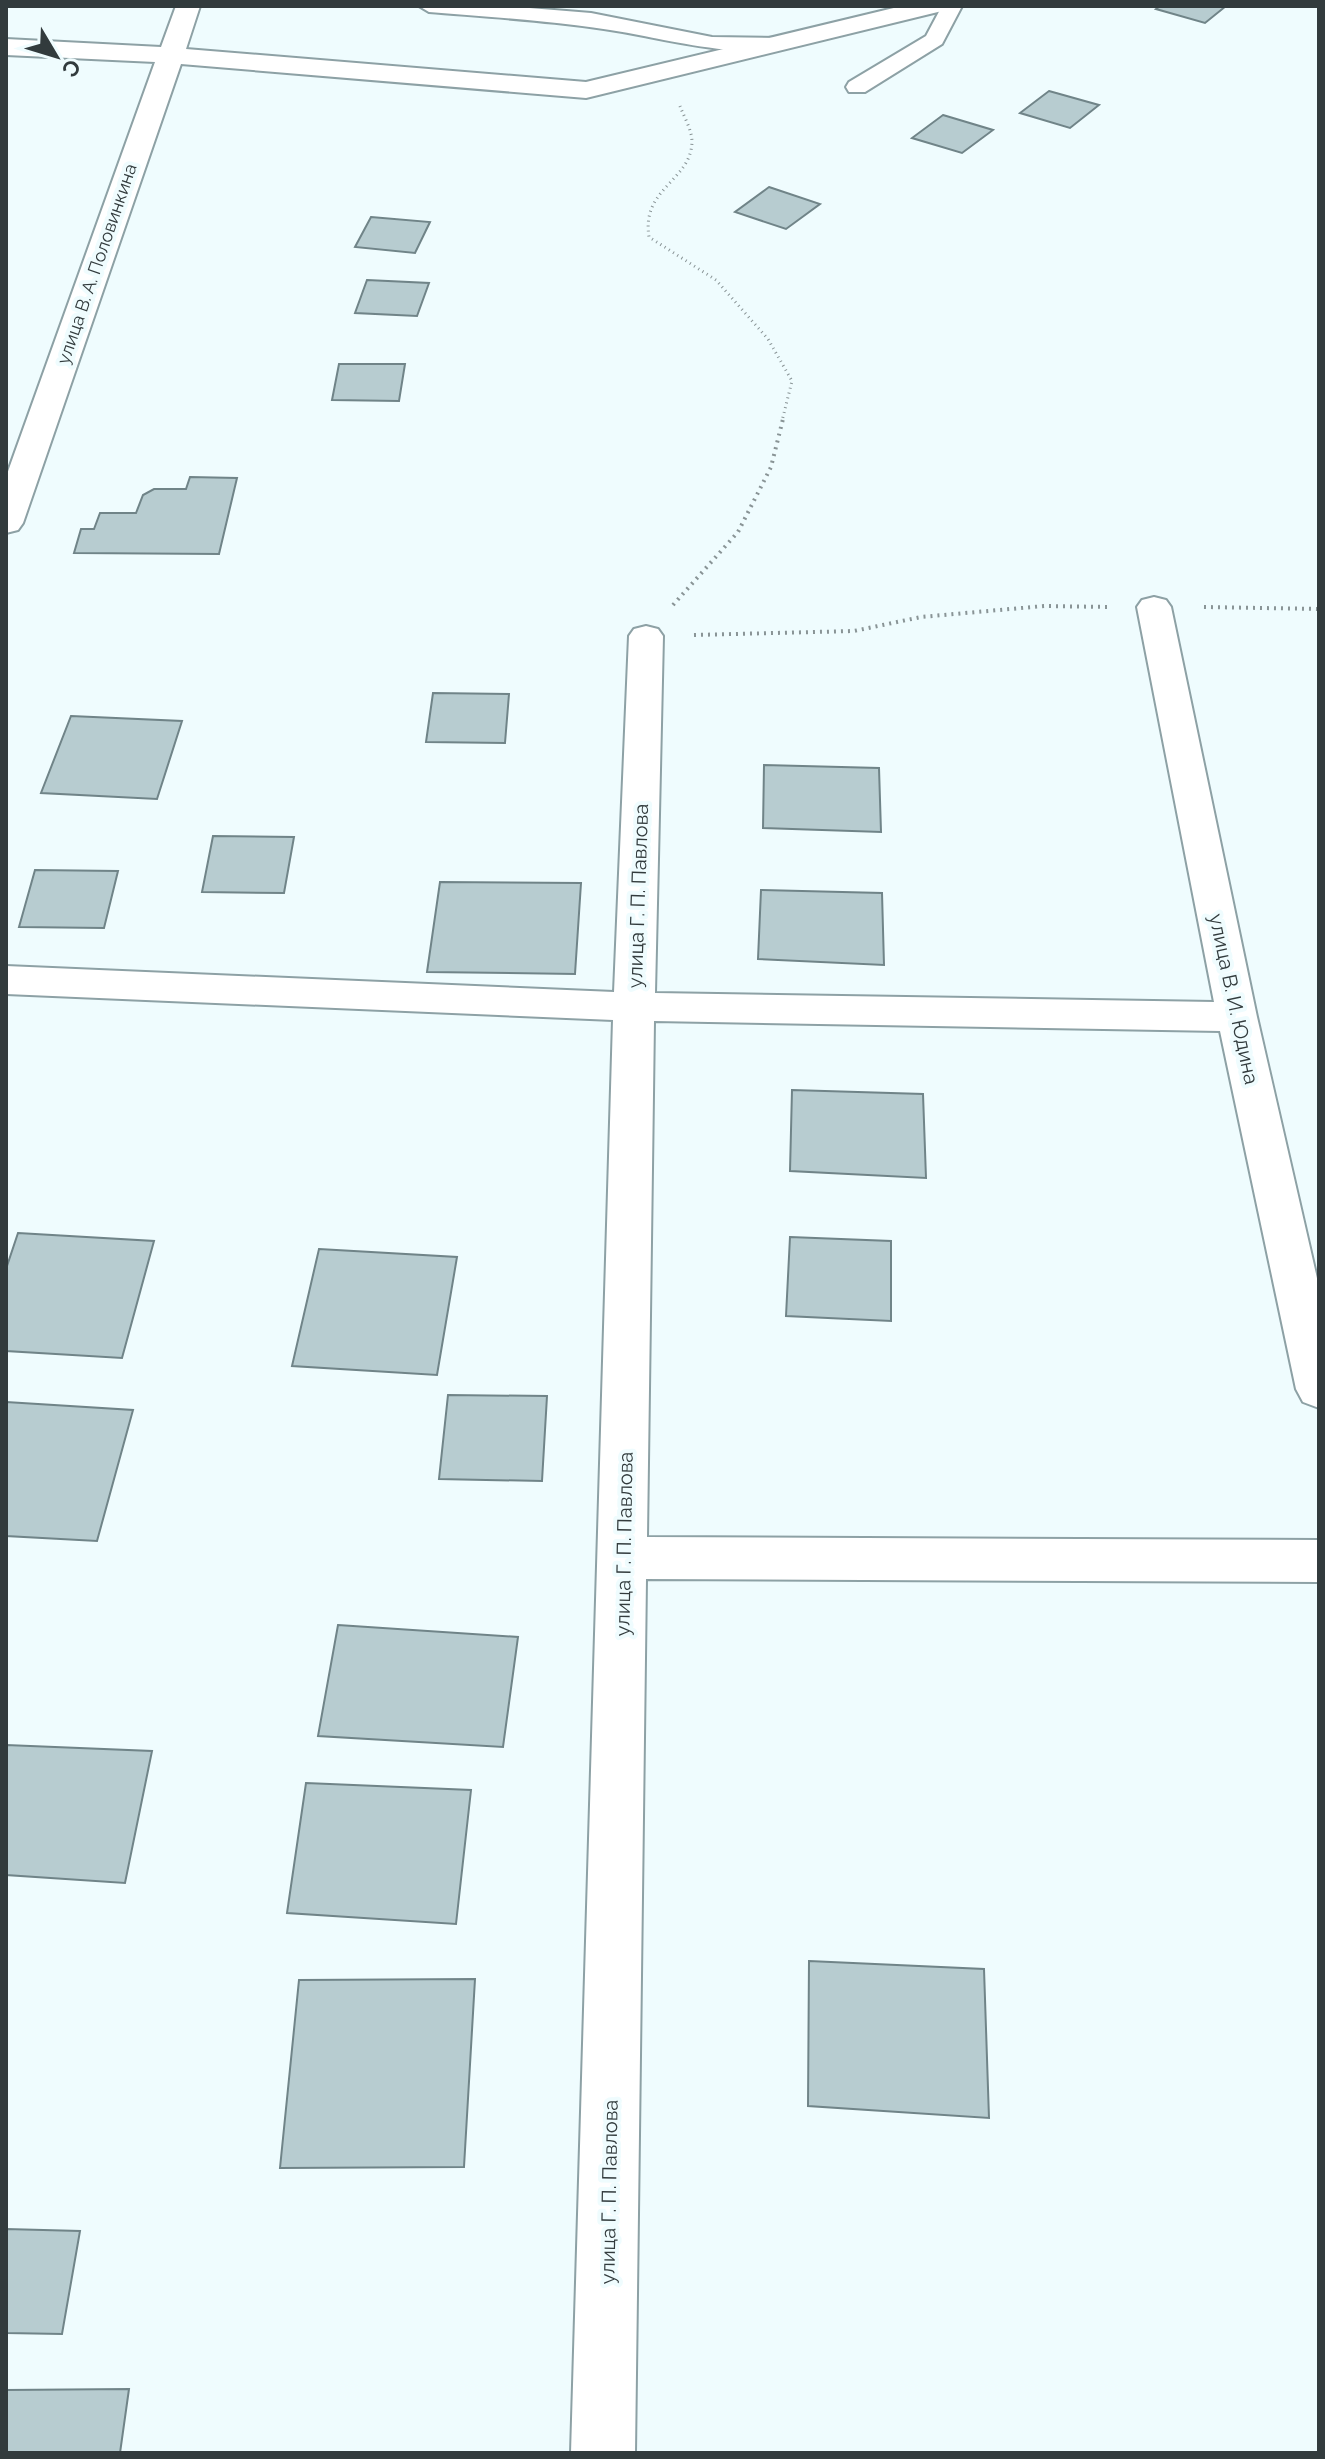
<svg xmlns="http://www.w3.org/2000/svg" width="1325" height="2459" font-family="Raleway,sans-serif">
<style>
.building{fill:#b7ccd0;stroke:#708488;stroke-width:2}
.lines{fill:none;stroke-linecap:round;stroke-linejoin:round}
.lane-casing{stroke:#8da1a5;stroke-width:4}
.street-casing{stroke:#8da1a5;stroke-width:4}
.path-far1{stroke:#899496;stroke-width:3;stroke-dasharray:1 4;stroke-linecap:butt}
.path{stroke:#899496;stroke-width:4;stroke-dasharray:2 5;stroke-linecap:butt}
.lane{fill:#fff;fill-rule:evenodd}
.street{fill:#fff;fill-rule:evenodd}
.labels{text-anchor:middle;stroke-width:8;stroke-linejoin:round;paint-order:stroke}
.far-street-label{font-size:18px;fill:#323b3d;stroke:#effcfe}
.street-label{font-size:20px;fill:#323b3d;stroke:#effcfe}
</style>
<rect width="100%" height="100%" fill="#effcfe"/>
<g class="building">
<polygon points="1160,6 1226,6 1205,23 1156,9"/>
<polygon points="1049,91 1099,105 1070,128 1020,113"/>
<polygon points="943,115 993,130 962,153 912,138"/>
<polygon points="769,187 820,204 786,229 735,212"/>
<polygon points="371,217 430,222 415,253 355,247"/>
<polygon points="367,280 429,283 417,316 355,313"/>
<polygon points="339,364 405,364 399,401 332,400"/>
<polygon points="190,477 237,478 219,554 74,553 81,529 94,529 100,513 136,513 143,495 154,489 186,489"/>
<polygon points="433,693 509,694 505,743 426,742"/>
<polygon points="71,716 182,721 157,799 41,793"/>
<polygon points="764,765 879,768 881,832 763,828"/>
<polygon points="213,836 294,837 284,893 202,892"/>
<polygon points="35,870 118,871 104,928 19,927"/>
<polygon points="440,882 581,883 575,974 427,972"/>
<polygon points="761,890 882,893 884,965 758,959"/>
<polygon points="792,1090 923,1094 926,1178 790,1171"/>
<polygon points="18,1233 154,1241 122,1358 6,1351 6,1269"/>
<polygon points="790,1237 891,1241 891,1321 786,1316"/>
<polygon points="319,1249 457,1257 437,1375 292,1366"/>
<polygon points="448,1395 547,1396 542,1481 439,1479"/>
<polygon points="6,1402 133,1410 97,1541 6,1536"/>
<polygon points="338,1625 518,1637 503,1747 318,1736"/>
<polygon points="6,1745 152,1751 125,1883 6,1875"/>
<polygon points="306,1783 471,1790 456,1924 287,1913"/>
<polygon points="809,1961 984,1969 989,2118 808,2106"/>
<polygon points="475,1979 464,2167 280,2168 299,1980"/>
<polygon points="6,2229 80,2231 62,2334 6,2333"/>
<polygon points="129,2389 120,2453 6,2453 6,2390"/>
</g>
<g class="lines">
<g class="lane-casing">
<g id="lane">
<path d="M419,6H506L591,13L712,37L778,38L788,44C773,63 669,41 644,36C573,22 501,18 429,12Z"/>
<polygon points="942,6 962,6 942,44 865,92 849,92 846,87 849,82 926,36"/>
</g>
</g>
<g class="street-casing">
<g id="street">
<polygon points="176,6 200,6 186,49 586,82 902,6 945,6 942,11 586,98 181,64 23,523 18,530 6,533 6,477 155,62 6,55 6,39 161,47"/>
<polygon points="1154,597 1166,600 1171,607 1257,1017 1319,1287 1319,1408 1303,1402 1296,1389 1220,1031 654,1021 647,1537 1319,1540 1319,1582 646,1579 635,2453 571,2453 613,1020 6,994 6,966 614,992 629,636 634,629 646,626 658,629 663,636 655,993 1214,1002 1137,607 1142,600"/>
</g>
</g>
<path class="path-far1" d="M680,106C684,117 692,130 692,142C691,181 641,188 649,237L716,280L768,339L792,381L782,421"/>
<g class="path">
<polyline points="673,605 738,532 771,467 783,419"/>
<polyline points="1204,607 1319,609"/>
<polyline points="694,635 854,631 921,617 1044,606 1110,607"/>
</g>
<use href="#lane" class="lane"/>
<use href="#street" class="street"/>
</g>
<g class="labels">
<g class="far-street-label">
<text transform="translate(97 264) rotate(-71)" y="6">улица В. А. Половинкина</text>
</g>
<g class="street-label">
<text transform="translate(638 896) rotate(-88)" y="7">улица Г. П. Павлова</text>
<text transform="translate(1234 999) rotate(78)" y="7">улица В. И. Юдина</text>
<text transform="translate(624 1544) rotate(-89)" y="7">улица Г. П. Павлова</text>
<text transform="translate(609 2192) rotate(-89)" y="7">улица Г. П. Павлова</text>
</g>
</g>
<rect width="1325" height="2459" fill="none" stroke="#323b3d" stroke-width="16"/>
<g transform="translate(56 56) rotate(128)" stroke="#effcfe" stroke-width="6" paint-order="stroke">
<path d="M0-6L14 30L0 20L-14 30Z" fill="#323b3d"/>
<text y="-12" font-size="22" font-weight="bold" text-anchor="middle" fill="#323b3d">С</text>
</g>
</svg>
